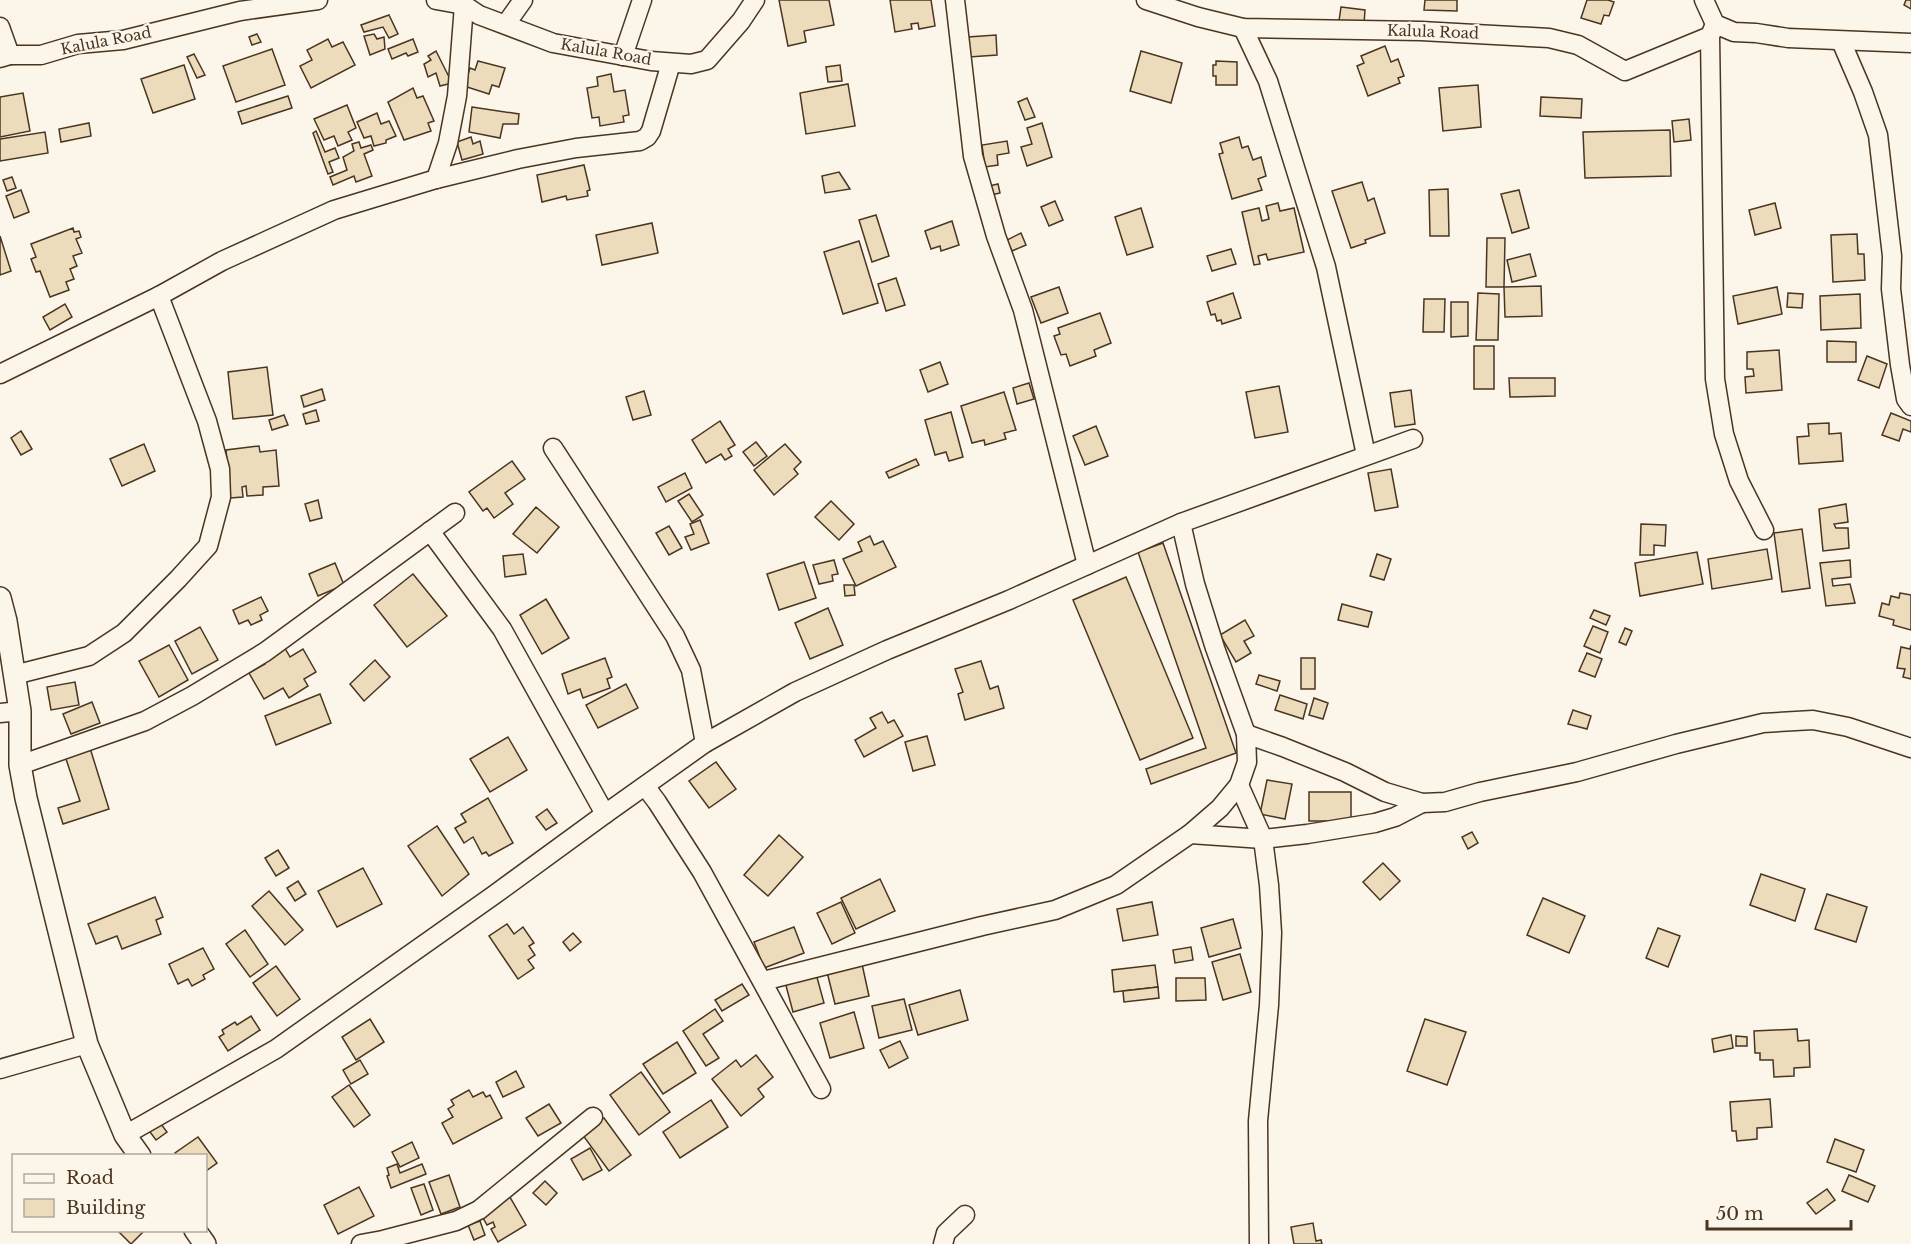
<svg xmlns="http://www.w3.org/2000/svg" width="1911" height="1244" font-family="'Libre Baskerville',serif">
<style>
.building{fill:#ecdcbc;stroke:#4a3520;stroke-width:1.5}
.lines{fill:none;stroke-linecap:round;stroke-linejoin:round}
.minor-casing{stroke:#4a3520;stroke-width:21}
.tertiary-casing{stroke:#4a3520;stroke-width:24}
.minor{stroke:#fbf6e9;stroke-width:18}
.tertiary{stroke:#fbf6e9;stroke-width:21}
.labels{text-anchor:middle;stroke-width:4.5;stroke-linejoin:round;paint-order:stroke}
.street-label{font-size:15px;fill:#4a3520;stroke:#fbf6e9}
</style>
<rect width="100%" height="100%" fill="#fbf6e9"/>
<g class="building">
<polygon points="779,0 829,0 834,25 804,31 806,42 788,46"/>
<polygon points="890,0 931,0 935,26 919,29 918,23 911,24 912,29 895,32"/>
<polygon points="1425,0 1457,0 1457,11 1424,10"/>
<polygon points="1587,0 1608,0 1614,2 1609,16 1604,15 1601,24 1581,18"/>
<polygon points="1906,0 1911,0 1911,9 1904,5"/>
<polygon points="1341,7 1365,10 1364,24 1339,21"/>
<polygon points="389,15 398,34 389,38 383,27 364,32 361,25"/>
<polygon points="257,34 261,42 252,45 249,37"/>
<polygon points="374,34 377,39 384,37 385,49 370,55 364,36"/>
<polygon points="996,35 997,55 969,57 968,37"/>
<polygon points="328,39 332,47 343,42 355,65 311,88 300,66 312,60 307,50"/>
<polygon points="413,39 418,52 408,56 406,53 392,59 388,49"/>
<polygon points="1385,46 1391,62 1398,59 1404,76 1398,78 1400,83 1368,96 1357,66 1364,63 1361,56"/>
<polygon points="272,49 285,85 236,102 223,66"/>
<polygon points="436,51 452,83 440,86 436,73 428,77 424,64 431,60 428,56"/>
<polygon points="1141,51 1182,63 1171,103 1130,91"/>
<polygon points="194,54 205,75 197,78 187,57"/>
<polygon points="478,61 505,68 499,87 492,85 489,94 464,86 470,68 475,70"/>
<polygon points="1216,61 1237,62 1237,85 1216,85 1216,76 1213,76 1213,65 1216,65"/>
<polygon points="184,65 195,99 153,113 141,79"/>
<polygon points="840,65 842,81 828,82 826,67"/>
<polygon points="611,74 614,92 625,90 629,115 623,116 624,122 600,126 599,117 592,118 587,88 598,86 597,77"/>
<polygon points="848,84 855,126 806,134 800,93"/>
<polygon points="1478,85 1481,127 1443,131 1439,88"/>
<polygon points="413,88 417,98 423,96 434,121 428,123 431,131 404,140 388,102"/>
<polygon points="23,93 30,131 0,137 0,97"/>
<polygon points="288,96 292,108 242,124 238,112"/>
<polygon points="1541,97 1582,99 1581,118 1540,116"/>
<polygon points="1027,98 1035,117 1025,120 1018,102"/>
<polygon points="347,105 356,128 348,132 352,140 338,146 334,136 324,140 314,119"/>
<polygon points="472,107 519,114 518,124 503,124 500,138 469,132"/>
<polygon points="377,113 381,124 389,121 396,136 386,140 386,143 374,146 371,136 364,138 357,122"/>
<polygon points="1689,119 1691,140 1674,142 1672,121"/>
<polygon points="89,123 91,136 61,142 59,129"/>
<polygon points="1042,123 1052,157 1027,166 1021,147 1032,144 1027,128"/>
<polygon points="1670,130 1671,176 1585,178 1583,132"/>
<polygon points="316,131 325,152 335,148 339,158 329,162 333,172 328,174 313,133"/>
<polygon points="45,132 48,153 0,161 0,139"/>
<polygon points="471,137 473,144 480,141 483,154 462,160 457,142"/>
<polygon points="1239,137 1242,148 1248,146 1253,160 1261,157 1266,176 1258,179 1262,190 1232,199 1219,154 1223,153 1220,143"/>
<polygon points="1007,141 1009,153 997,155 998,165 985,167 982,145"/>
<polygon points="359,142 361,148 371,145 373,150 364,154 372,176 356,182 354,176 333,185 330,177 347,170 343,157 354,151 352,144"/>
<polygon points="584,165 590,190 587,191 588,196 567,200 566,196 542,202 537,175"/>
<polygon points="839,172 850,189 825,193 822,176"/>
<polygon points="12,177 16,188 7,191 3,180"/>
<polygon points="1362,182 1368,201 1374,198 1385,233 1365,240 1366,243 1351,248 1332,191"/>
<polygon points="998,184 1000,193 991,195 989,186"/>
<polygon points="1448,189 1449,236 1430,236 1429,190"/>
<polygon points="21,190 29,212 14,218 6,196"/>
<polygon points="1519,190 1529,228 1512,233 1501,194"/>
<polygon points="1055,201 1063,220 1049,226 1041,207"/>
<polygon points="1278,203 1280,211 1294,208 1304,252 1268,260 1266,254 1258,256 1260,264 1254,265 1242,212 1259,208 1262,221 1269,219 1266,206"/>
<polygon points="1775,203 1781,228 1755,235 1749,210"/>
<polygon points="1141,208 1153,247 1127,255 1115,217"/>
<polygon points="876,215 889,256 872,262 859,220"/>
<polygon points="952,221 959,245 941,251 940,246 931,249 925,231"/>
<polygon points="652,223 658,253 602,265 596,235"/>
<polygon points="73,228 74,232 79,231 81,237 76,239 82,253 73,256 77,266 70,269 74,279 66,282 69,290 50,297 40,271 36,272 31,259 36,257 31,244"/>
<polygon points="1021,233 1026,245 1012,251 1007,240"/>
<polygon points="1857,234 1858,254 1864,254 1865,280 1833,282 1831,235"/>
<polygon points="0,236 11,271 0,275"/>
<polygon points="1487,238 1505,238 1504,287 1486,287"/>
<polygon points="859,241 878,303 843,314 824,252"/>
<polygon points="1231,249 1236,264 1212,271 1207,256"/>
<polygon points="1530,254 1536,276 1512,282 1507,260"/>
<polygon points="896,278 905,305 886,311 878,284"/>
<polygon points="1541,286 1542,316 1505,317 1504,287"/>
<polygon points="1059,287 1068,313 1041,323 1031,297"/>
<polygon points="1777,287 1782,314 1738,324 1733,296"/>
<polygon points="1233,293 1241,318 1222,324 1221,320 1217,321 1215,314 1211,315 1207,302"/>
<polygon points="1478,293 1499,294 1498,340 1476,340"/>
<polygon points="1788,293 1803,294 1802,308 1787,307"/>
<polygon points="1860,294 1861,328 1821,330 1820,296"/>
<polygon points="1424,299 1445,299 1444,332 1423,332"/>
<polygon points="1451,302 1468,302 1468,336 1451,337"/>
<polygon points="65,304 72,317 50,330 43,317"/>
<polygon points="1100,313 1111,343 1094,350 1096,356 1070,366 1066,354 1061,355 1054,336 1060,334 1058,328"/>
<polygon points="1827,341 1856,342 1856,362 1827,362"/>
<rect x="1474" y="346" width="20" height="43"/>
<polygon points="1779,350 1782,390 1746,393 1745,377 1754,376 1753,369 1747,369 1747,352"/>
<polygon points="1867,356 1887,364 1879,388 1858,380"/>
<polygon points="940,362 948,384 928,392 920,370"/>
<polygon points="267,367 273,415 233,419 228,372"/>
<polygon points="1509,378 1555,378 1555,396 1510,397"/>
<polygon points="1029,383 1034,399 1017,404 1013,388"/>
<polygon points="1279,386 1288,432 1255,438 1246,392"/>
<polygon points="322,389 325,400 304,407 301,396"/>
<polygon points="1411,390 1415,424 1395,427 1390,393"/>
<polygon points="644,391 651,415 633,420 626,397"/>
<polygon points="1004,392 1016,430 1004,433 1006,439 985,445 984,440 972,443 961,406"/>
<polygon points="316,410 319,421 306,424 303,414"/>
<polygon points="951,412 963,457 949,461 946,452 935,455 925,420"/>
<polygon points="1891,413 1911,421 1911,432 1903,429 1899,441 1882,435"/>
<polygon points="284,415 288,425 272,430 269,420"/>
<polygon points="720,421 735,445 728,449 732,456 725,460 721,454 706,463 692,440"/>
<polygon points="1829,423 1829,434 1841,433 1843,461 1799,464 1797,437 1809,436 1808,424"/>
<polygon points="1096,426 1108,456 1085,465 1073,436"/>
<polygon points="21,431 32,449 21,455 11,438"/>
<polygon points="756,442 767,456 754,466 743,452"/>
<polygon points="144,444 155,471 122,486 110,459"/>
<polygon points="785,444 801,462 794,469 798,474 774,495 754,470"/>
<polygon points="259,446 260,452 276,450 279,486 263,487 263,495 247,496 246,486 242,487 243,497 230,498 226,450"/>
<polygon points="916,459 919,465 889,478 886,472"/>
<polygon points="512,461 525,479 505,493 513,504 494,518 487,508 483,511 469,492"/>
<polygon points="1391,469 1398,507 1375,511 1368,473"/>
<polygon points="685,473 692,488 666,502 658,487"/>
<polygon points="689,494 703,515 692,522 678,501"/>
<polygon points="318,500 322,518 310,521 305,504"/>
<polygon points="831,501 854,524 839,540 815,517"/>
<polygon points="1846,504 1848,522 1834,524 1836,528 1848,528 1849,548 1823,551 1819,509"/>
<polygon points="536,507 559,527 537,553 513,534"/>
<polygon points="700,520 709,543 691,550 685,537 694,534 690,524"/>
<polygon points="1641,524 1666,525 1665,546 1654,545 1654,555 1640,555"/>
<polygon points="669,526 682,548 669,555 656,533"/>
<polygon points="1802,529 1810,588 1782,592 1774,533"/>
<polygon points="870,536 874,545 883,541 896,567 856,586 843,559 862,551 858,542"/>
<polygon points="1163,543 1236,753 1151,784 1146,769 1206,748 1138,552"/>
<polygon points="1767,549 1772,579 1712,589 1708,559"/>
<polygon points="1697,552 1703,584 1640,596 1635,563"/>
<polygon points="523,554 526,574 505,577 503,556"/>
<polygon points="1377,554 1391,559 1384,580 1370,576"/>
<polygon points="834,560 838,574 832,575 833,581 819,584 813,565"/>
<polygon points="1850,560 1851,577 1832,579 1833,586 1850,584 1855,603 1826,606 1820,563"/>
<polygon points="804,562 816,598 779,610 767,574"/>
<polygon points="335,563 344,585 318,596 309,574"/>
<polygon points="413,574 447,616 407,647 374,605"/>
<polygon points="1126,577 1193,738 1140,760 1073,600"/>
<polygon points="844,585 854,585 855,595 845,596"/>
<polygon points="1900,593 1911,595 1911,630 1893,625 1894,620 1879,616 1882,603 1889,605 1891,596 1899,598"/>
<polygon points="261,597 268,611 260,615 262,620 251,625 248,620 239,624 233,610"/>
<polygon points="546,599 569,638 542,654 520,615"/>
<polygon points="1342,604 1372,612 1368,627 1338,620"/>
<polygon points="828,608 843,645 810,659 795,623"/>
<polygon points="1594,610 1610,616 1606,625 1590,618"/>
<polygon points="1245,620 1254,636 1244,641 1251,653 1236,662 1220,635"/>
<polygon points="1593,626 1608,632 1600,653 1584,646"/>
<polygon points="200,627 218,660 192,674 175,641"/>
<polygon points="1625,628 1632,631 1626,645 1619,642"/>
<polygon points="282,643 290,657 303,649 316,672 304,679 308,686 289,698 283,688 264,699 249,673 265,664 260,656"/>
<polygon points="169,645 188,680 159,697 139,661"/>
<polygon points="1911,645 1911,679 1903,677 1905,669 1897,668 1901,647 1910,649"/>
<polygon points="1587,653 1602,659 1595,677 1579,671"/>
<polygon points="605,658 612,677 607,679 610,688 583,698 580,689 568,694 562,674"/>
<rect x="1301" y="658" width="14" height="31"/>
<polygon points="375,660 390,677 364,701 350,684"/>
<polygon points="981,661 990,689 998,686 1004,708 965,720 958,694 963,692 955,669"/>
<polygon points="1259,675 1280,681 1277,691 1256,684"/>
<polygon points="75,682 79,705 51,710 47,687"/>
<polygon points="626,684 638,708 598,728 586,705"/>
<polygon points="320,694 331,723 276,745 265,716"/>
<polygon points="1280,695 1307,704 1303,719 1275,710"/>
<polygon points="1314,698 1328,703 1323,719 1309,715"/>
<polygon points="92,702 100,723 71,734 63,714"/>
<polygon points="1573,710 1591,716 1587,729 1568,724"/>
<polygon points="882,712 888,723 894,720 903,736 864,757 855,740 876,728 870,718"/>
<polygon points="927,736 935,765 913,771 905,742"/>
<polygon points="508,737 527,770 490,792 470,759"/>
<polygon points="90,748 109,809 63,824 58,808 80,801 65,756"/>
<polygon points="716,762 736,789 709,808 689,781"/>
<polygon points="1267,780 1292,784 1285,819 1260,814"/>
<rect x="1309" y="792" width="42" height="29"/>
<polygon points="488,798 513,843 489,856 486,852 482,854 473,837 464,843 455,828 466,822 461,814"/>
<polygon points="547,809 557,823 546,830 536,817"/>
<polygon points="437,826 469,874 442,896 408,846"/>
<polygon points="1472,832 1478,843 1468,849 1462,837"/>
<polygon points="779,835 803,857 768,896 744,875"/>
<polygon points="278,850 289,868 276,876 265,858"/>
<polygon points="1383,863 1400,881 1380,900 1363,882"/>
<polygon points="363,868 382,904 337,927 318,891"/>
<polygon points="1761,874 1805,889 1795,921 1750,905"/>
<polygon points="880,879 895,911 856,929 841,898"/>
<polygon points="298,881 306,894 295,901 287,888"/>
<polygon points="269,891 303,930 285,945 252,906"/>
<polygon points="1827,894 1867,907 1856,942 1815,929"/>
<polygon points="155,897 163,917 156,920 161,934 122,949 117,936 96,944 88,924"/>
<polygon points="1543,898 1585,916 1569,953 1527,935"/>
<polygon points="841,902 855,933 832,944 817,913"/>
<polygon points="1152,902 1158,935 1123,941 1117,909"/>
<polygon points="1233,919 1241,948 1209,957 1201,928"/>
<polygon points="507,924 514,934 523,927 534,943 529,946 535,955 528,960 534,968 518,979 489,936"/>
<polygon points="794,927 804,953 764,968 754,942"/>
<polygon points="1658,928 1680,936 1668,967 1646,958"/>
<polygon points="245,930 268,964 250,977 226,944"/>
<polygon points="573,933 581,942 570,951 563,942"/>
<polygon points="1191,947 1193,960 1175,963 1173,950"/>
<polygon points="203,948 214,969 203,975 205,979 192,986 188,979 178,984 169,964"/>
<polygon points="1240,954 1251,992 1223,1000 1212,962"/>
<polygon points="862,964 869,996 835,1004 827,972"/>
<polygon points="1155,965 1158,987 1114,992 1112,970"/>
<polygon points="276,966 300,999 277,1016 253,983"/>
<polygon points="815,970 824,1003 793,1012 784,978"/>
<polygon points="1176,978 1205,978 1206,1000 1176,1001"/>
<polygon points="742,984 749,995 722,1011 715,1000"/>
<polygon points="1158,987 1159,998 1124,1002 1123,991"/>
<polygon points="960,990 968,1020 918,1035 909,1005"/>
<polygon points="904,999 912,1030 879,1038 872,1006"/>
<polygon points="715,1009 723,1021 703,1034 719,1058 706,1066 683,1031"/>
<polygon points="854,1012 864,1048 830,1058 820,1023"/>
<polygon points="251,1016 260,1030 228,1051 219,1037 224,1034 222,1030 235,1022 237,1025"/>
<polygon points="370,1019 384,1042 356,1060 342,1037"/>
<polygon points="1425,1019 1466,1032 1447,1085 1407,1071"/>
<polygon points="1797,1029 1798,1041 1809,1040 1810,1067 1794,1068 1794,1076 1774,1077 1773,1060 1760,1060 1760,1053 1755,1053 1754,1031"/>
<polygon points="1731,1035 1733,1048 1714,1052 1712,1039"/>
<polygon points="1736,1036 1747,1037 1747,1046 1736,1046"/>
<polygon points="900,1041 908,1058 889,1068 880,1050"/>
<polygon points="677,1042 696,1073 663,1094 643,1064"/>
<polygon points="756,1055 773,1077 758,1089 764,1097 741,1116 712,1079 736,1060 741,1067"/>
<polygon points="360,1060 368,1074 351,1084 343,1070"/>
<polygon points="516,1071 524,1087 503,1097 496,1082"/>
<polygon points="641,1072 670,1112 639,1135 610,1095"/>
<polygon points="349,1085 370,1115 354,1127 332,1097"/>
<polygon points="469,1090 473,1097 483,1092 486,1097 490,1095 502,1118 453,1144 442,1123 453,1117 448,1109 454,1105 451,1100"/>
<polygon points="1770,1099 1772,1127 1757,1128 1757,1139 1737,1141 1736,1131 1732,1131 1730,1102"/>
<polygon points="711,1100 728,1127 680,1158 663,1132"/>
<polygon points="549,1104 561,1123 538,1136 526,1118"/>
<polygon points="604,1118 631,1155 609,1171 582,1134"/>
<polygon points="158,1120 167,1132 156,1140 147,1128"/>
<polygon points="198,1137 217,1163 206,1171 206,1156 177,1156 175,1153"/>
<polygon points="1835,1139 1864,1150 1856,1172 1827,1162"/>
<polygon points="412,1142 419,1158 400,1167 392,1152"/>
<polygon points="590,1148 602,1170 583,1180 571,1159"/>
<polygon points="397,1164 400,1173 422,1164 426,1174 391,1188 387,1176 389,1175 387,1168"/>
<polygon points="449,1175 460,1207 441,1214 429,1182"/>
<polygon points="1849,1175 1875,1186 1868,1202 1842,1191"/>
<polygon points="545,1181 557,1193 546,1205 533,1193"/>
<polygon points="424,1184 433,1210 421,1215 411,1188"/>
<polygon points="359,1187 374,1216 338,1234 324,1205"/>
<polygon points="1827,1189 1835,1200 1816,1214 1807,1203"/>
<polygon points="507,1192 526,1225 498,1242 491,1229 495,1227 493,1222 487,1225 478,1209"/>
<polygon points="480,1221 485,1235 474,1240 468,1225"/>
<polygon points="1313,1223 1316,1241 1321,1240 1322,1244 1294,1244 1291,1227"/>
<polygon points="117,1230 141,1230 143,1232 131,1244"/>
</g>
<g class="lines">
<g class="minor-casing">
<g id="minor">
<polyline points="436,0 464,5 479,15 553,43 651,61 691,64 707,60 741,21 755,0"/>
<polyline points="955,0 973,156 996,236 1023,310 1087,565"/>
<polyline points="1146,0 1198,17 1243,28 1421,31 1549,38 1578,45 1625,71 1710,36"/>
<polyline points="1704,0 1715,24 1734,32 1756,33 1788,38 1911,43"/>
<polyline points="506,24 523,0"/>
<polyline points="1715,24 1710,36 1715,379 1724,434 1739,481 1764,530"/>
<polyline points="0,27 10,55"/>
<polyline points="1243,28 1268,81 1326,267 1366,455"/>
<polyline points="1841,41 1863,92 1878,135 1892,256 1891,289 1900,365 1906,399 1911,406"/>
<polyline points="623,56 642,0"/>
<polyline points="0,58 10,55 41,55 78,44 123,40 240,11 318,0"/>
<polyline points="436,179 448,143 457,96 464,5"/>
<polyline points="0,374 159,296 222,261 334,210 436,179 518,159 576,148 640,141 647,137 651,131 671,63"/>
<polyline points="553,448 675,636 691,670 705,743"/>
<polyline points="430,531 502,629 605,814"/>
<polyline points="14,675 89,656 124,633 178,579 208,546 221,497 220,469 207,421 159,296"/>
<polyline points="0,713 20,711"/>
<polyline points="1246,734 1283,747 1345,772 1385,792 1422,803 1445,802 1480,792 1577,772 1676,744 1763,723 1813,720 1848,727 1911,748"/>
<polyline points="20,765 145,721 192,696 265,652 455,513"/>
<polyline points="1239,785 1263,839 1269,885 1272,933 1269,1005 1258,1121 1259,1244"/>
<polyline points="645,786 657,802 702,872 821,1089"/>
<polyline points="1190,834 1263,839 1307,834 1375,823 1395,817 1422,803"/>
<polyline points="763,981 982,926 1055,910 1116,885 1190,834 1220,808 1239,785 1247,762 1246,734 1215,648 1195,584 1181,523"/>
<polyline points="0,1069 87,1044"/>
<polyline points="125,1135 276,1049 494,895 605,814 705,743 795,692 887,650 1009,600 1181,523 1413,439"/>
<polyline points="361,1244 383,1240 456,1221 479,1210 593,1117"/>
<polyline points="943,1244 946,1233 965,1215"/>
</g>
</g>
<g class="tertiary-casing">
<g id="tertiary">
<polyline points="0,598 6,621 20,711 20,765 26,798 87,1044 125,1135 140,1156"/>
<polyline points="195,1230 205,1244"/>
</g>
</g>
<use href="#minor" class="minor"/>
<use href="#tertiary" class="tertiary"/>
</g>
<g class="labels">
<g class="street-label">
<text transform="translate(1433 32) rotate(2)" y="5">Kalula Road</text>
<text transform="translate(106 41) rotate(-11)" y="5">Kalula Road</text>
<text transform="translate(606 52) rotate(10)" y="5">Kalula Road</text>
</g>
</g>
<rect x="12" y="1154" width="195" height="78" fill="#fbf6e9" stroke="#b4a999" stroke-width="1.5"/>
<rect x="24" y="1174" width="30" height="9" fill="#fbf6e9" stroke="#b4a999" stroke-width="1.5"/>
<text x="66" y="1184" font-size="18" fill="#4a3520">Road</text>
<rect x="24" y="1199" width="30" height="18" fill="#ecdcbc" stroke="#b4a999" stroke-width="1.5"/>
<text x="66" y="1214" font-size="18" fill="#4a3520">Building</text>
<path d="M1707 1220v9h144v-9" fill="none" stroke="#4a3520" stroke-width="3"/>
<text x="1716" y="1220" font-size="18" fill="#4a3520" stroke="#fbf6e9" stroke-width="4.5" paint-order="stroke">50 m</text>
</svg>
